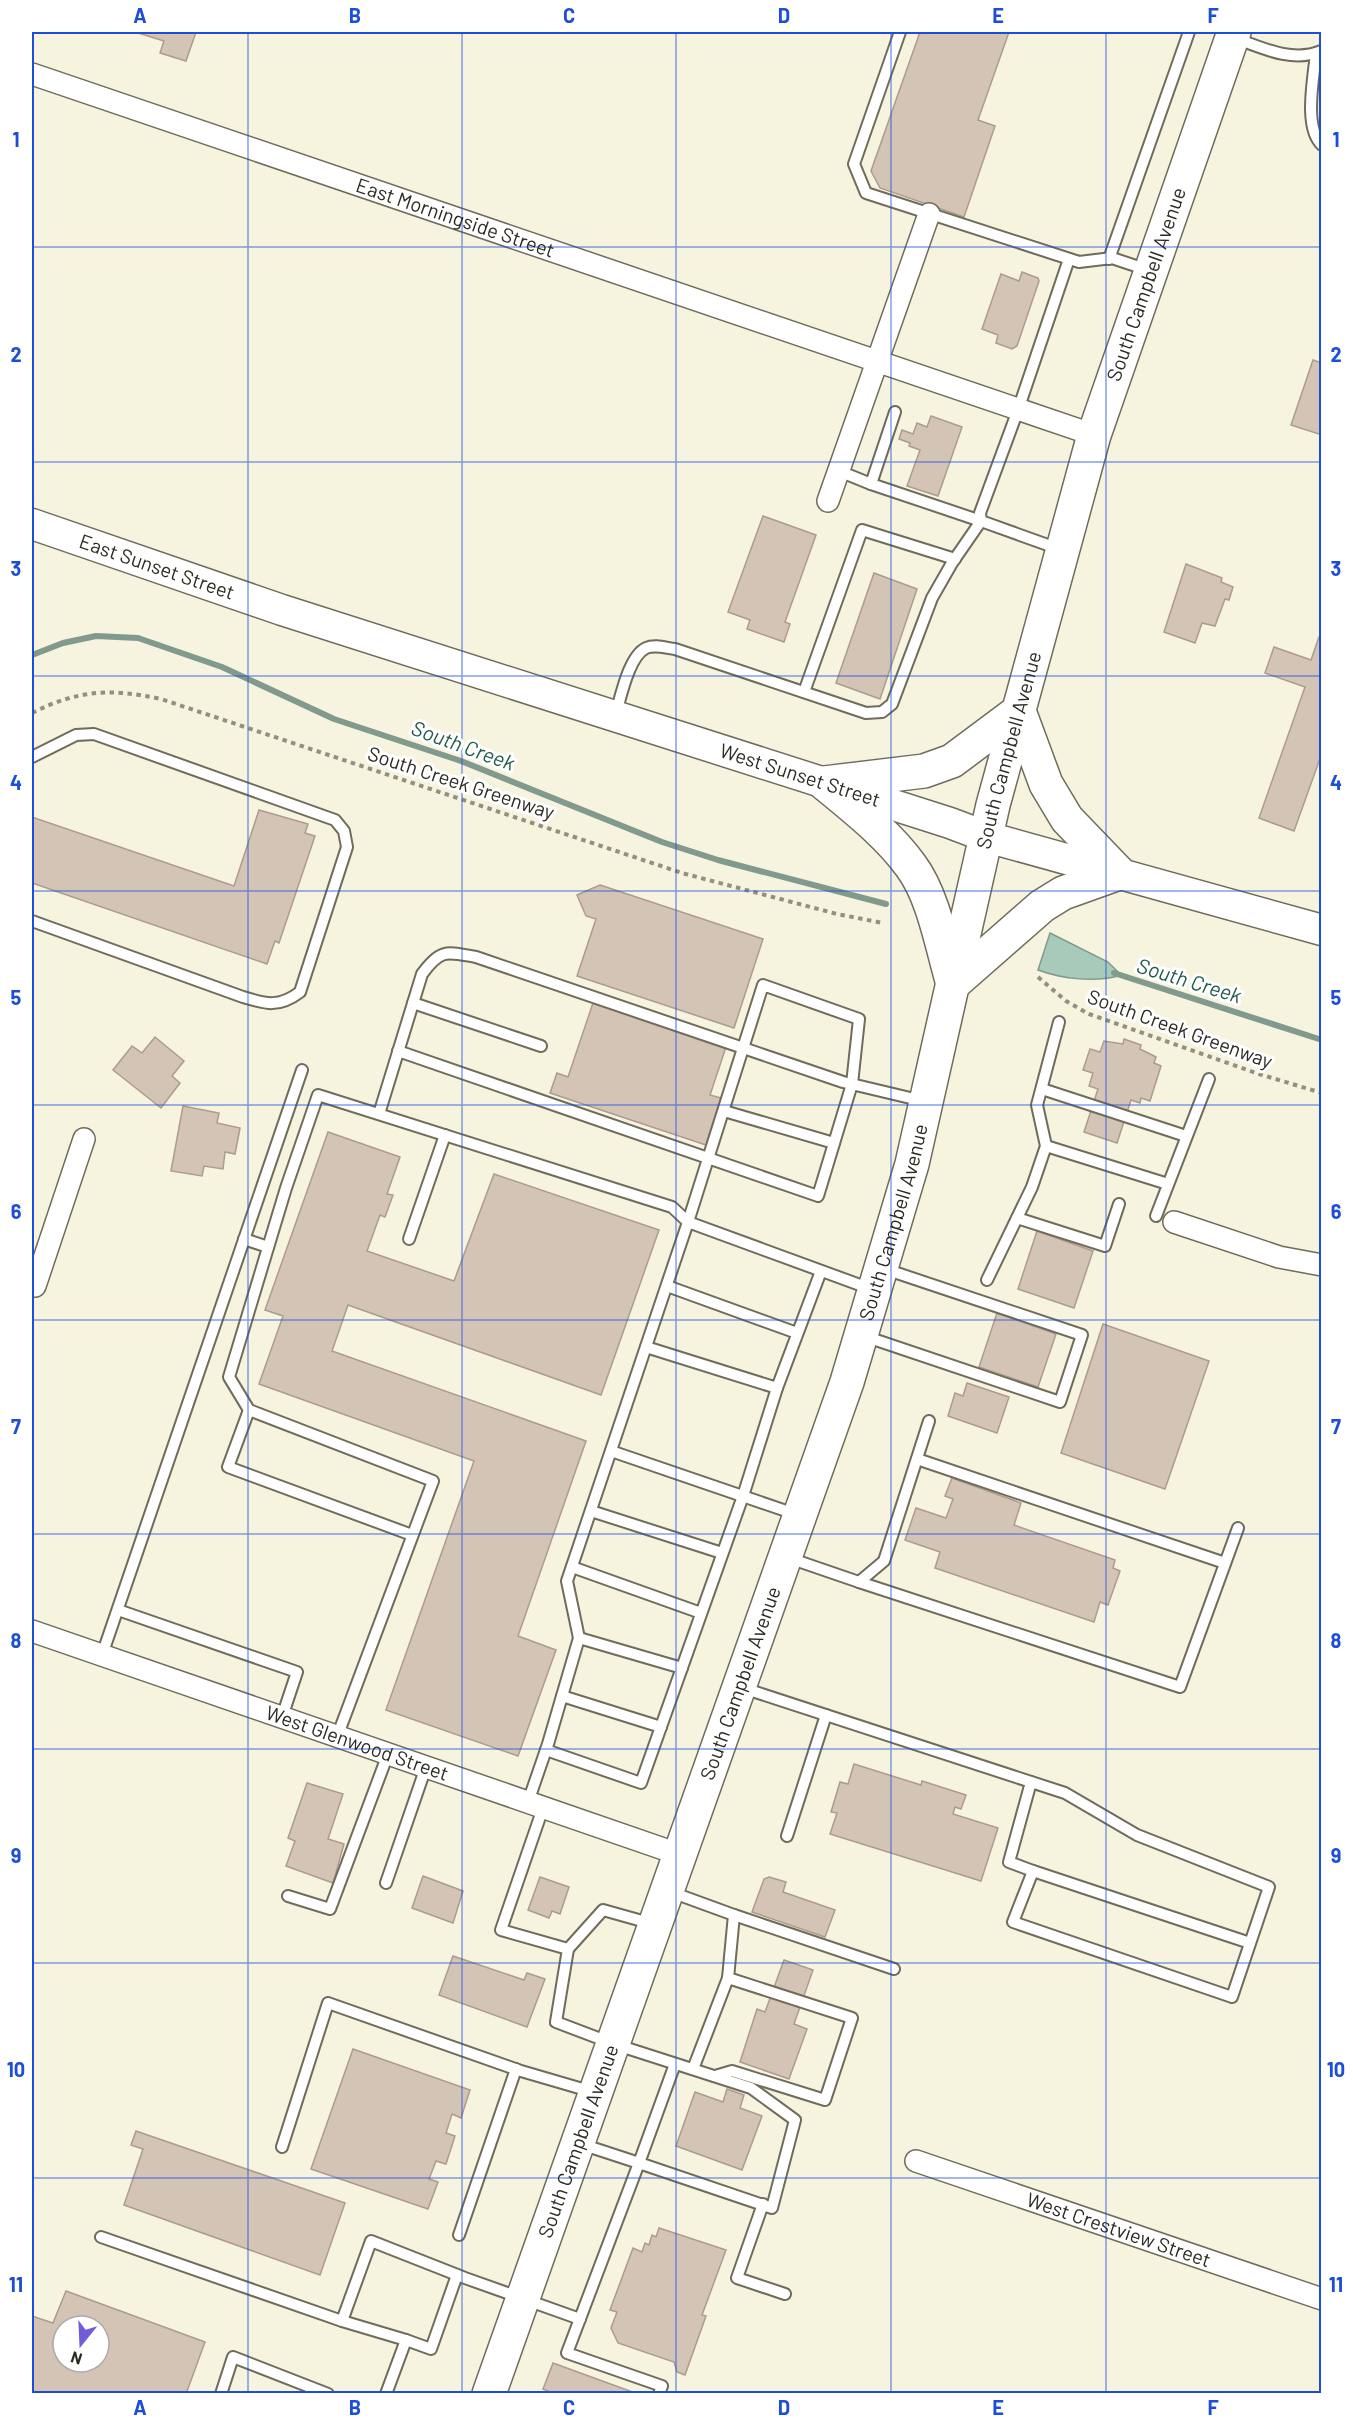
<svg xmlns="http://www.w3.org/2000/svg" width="1353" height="2425" font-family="Barlow,sans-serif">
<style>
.water{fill:#a8cabb;stroke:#829a8d;stroke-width:1.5}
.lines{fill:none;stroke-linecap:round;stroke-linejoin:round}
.stream{stroke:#829a8d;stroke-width:6}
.building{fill:#d4c4b6;stroke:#ac9c8f;stroke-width:1.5;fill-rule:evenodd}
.lane-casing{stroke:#706c5b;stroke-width:14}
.street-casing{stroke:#706c5b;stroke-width:24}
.secondary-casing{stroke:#706c5b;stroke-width:33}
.primary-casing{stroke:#706c5b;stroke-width:36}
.path{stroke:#929083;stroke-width:4;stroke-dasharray:4.5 4.5;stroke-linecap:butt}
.lane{stroke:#fff;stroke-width:10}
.street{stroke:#fff;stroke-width:21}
.secondary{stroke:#fff;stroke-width:30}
.primary{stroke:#fff;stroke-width:33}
.grid{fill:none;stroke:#1d4ed8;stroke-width:1.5;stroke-opacity:0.55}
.labels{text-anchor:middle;stroke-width:6;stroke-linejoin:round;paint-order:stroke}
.street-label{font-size:20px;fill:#2b2a23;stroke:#fff}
.water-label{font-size:21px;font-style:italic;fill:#1f5c47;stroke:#fff}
.neatline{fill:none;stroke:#1d4ed8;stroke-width:2}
.grid-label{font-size:20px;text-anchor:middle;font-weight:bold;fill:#1d4ed8}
</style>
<rect width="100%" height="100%" fill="#f6f3df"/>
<path class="water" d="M1050,933L1108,962L1121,975C1097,983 1062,979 1038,970Z"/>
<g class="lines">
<g class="stream">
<polyline points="32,655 63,643 96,636 138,638 222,667 334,719 461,761 662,842 718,860 886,904"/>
<polyline points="1114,973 1322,1040"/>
</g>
</g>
<g class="building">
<polygon points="135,32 196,32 186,61 160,53 164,41"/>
<polygon points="920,32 1009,32 978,120 995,126 964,217 880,188 871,171"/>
<polygon points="1022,272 1038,278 1039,281 1017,346 1012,349 996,343 998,335 982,329 1001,274 1019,281"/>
<polygon points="1313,360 1322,363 1322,435 1291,425"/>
<polygon points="931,416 962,427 938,496 907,486 920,450 909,446 910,443 899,439 902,430 913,434 917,423 927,427"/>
<polygon points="763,516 816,535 785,622 790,624 784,642 747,629 750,620 728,612"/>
<polygon points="1186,564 1222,578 1221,582 1233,587 1229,600 1225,599 1215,626 1202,623 1195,643 1164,632"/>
<polygon points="874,573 917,589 880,699 836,683"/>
<polygon points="1319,637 1322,638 1322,753 1294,831 1259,818 1305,687 1265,673 1274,647 1311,660"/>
<polygon points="259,810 308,824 305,833 315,836 279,943 275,941 267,964 32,883 32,817 234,886"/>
<polygon points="600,885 763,939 734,1028 577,976 596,919 586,916 577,895"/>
<polygon points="593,1003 726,1047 710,1095 721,1098 706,1145 550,1093 557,1073 568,1077"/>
<polygon points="155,1037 184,1061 172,1076 180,1083 161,1108 113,1070 132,1046 142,1053"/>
<polygon points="1124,1039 1141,1045 1140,1049 1156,1057 1154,1063 1161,1066 1150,1101 1141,1098 1140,1103 1131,1100 1117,1143 1084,1132 1098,1089 1089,1086 1093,1073 1083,1070 1090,1049 1100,1052 1104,1041 1123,1044"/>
<polygon points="183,1106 219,1113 217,1123 240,1128 235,1154 225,1152 223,1169 204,1166 202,1176 171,1171"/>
<polygon points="328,1132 400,1157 387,1194 393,1195 385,1217 380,1215 367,1251 454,1281 494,1174 659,1230 601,1395 348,1305 332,1351 586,1441 518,1636 556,1650 518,1756 386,1710 474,1461 259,1384 283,1316 265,1310"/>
<polygon points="1037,1231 1093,1251 1074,1308 1018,1289"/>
<polygon points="997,1313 1056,1334 1038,1387 979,1367"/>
<polygon points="1103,1324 1209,1361 1165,1489 1061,1453"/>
<polygon points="967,1383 1009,1397 997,1433 948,1416 955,1393 963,1396"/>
<polygon points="952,1478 1021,1503 1014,1525 1115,1560 1113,1568 1120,1571 1108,1605 1100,1602 1094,1622 935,1568 940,1552 905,1540 916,1508 946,1518 953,1499 945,1496"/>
<polygon points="854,1764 921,1785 922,1781 966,1795 961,1809 955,1807 953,1814 998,1828 981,1881 830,1834 837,1813 831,1812 840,1782 848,1784"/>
<polygon points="307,1783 343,1794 328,1839 344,1844 333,1883 286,1866 295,1841 288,1838"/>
<polygon points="423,1876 463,1891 453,1923 412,1908"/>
<polygon points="540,1877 569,1887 560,1914 552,1911 549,1918 528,1910"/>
<polygon points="769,1877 786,1882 783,1892 835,1910 825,1937 752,1912 764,1879"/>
<polygon points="453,1956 524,1980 527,1973 545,1979 527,2027 439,1995"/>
<polygon points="784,1960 813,1970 794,2024 807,2029 789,2079 740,2062 757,2009 765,2012"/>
<polygon points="353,2049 470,2090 461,2118 452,2114 446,2133 455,2136 446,2164 436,2161 429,2179 438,2182 428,2209 311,2169"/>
<polygon points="727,2089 744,2095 740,2108 762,2116 742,2170 676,2146 695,2092 723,2102"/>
<polygon points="136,2131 345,2203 320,2275 124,2205 143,2149 131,2145"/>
<polygon points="659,2228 726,2250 702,2315 706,2316 685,2375 677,2372 674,2362 618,2343 611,2328 617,2312 610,2310 633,2248 642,2252 645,2243 649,2245 652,2235 656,2237"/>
<path d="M66,2291L205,2342L186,2394H32V2316L53,2323ZM63,2326H99V2362H63Z"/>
<polygon points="553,2363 638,2394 556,2394 543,2389"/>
</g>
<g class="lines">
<g class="lane-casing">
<g id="lane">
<polyline points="900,32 854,164 866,193 1079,262 1112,258 1148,270"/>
<path d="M1235,38C1262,48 1293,63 1321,51"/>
<path d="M1316,53C1314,76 1303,128 1322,145"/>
<polyline points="1109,259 1189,32"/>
<polyline points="839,471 871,484"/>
<polyline points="1059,549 981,521 980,513 1018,410 1069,259"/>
<polyline points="804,692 862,530 955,559"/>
<path d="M616,713C621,696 629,656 646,648C655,644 666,648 675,649L866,713L882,712L892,704L932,598L952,563L981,521L871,484L895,412"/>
<path d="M32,757L76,735L94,734L335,820L344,831L347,847L300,992C279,1008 266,1004 243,997L32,921"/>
<polyline points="413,1003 541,1046"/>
<polyline points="1042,1089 1186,1136"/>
<polyline points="724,1111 834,1143"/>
<path d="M379,1114L422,974C441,948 447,952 476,957L843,1082L923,1101"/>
<polyline points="1046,1146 1037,1105 1059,1022"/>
<polyline points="1156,1216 1209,1079"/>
<polyline points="1017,1218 1105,1246 1119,1204"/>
<polyline points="244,1239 268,1247"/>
<polyline points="409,1239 445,1135"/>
<polyline points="987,1280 1032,1187 1046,1146 1168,1184"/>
<polyline points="667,1286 797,1333"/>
<polyline points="864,1336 1060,1402 1082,1335 885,1269"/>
<polyline points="646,1347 777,1388 821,1271"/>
<polyline points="249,1410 228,1467 412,1535"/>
<polyline points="611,1451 798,1515"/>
<polyline points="917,1459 1225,1563"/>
<polyline points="591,1511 722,1553"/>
<polyline points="789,1558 859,1582 884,1561 929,1421"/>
<polyline points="572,1567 701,1613"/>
<polyline points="859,1582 1180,1687 1238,1528"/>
<polyline points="118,1610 297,1672 282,1717"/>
<polyline points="579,1638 682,1668"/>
<polyline points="102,1655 302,1070"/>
<polyline points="743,1688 1065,1793 1137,1835 1269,1887 1232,1997 1013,1922 1033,1871 1250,1943"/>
<polyline points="562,1696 661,1727"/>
<polyline points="337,1737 433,1481 249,1410 229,1377 286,1188 318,1095 672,1207 688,1222 763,985 859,1019 852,1084 818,1196 398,1051"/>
<polyline points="546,1750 641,1783 743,1496 777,1388"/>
<polyline points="1031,1782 1009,1862 1033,1871"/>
<polyline points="528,1802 548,1744 579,1638 567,1581 688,1222 871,1289"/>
<polyline points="543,1808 501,1930 568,1949 556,2022 614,2044 751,2088 795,2120 772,2208 639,2163 675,2064"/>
<polyline points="787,1836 826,1715"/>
<polyline points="386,1883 426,1767"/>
<polyline points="671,1892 734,1915 728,1978 693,2069"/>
<polyline points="288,1896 330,1909 388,1754"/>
<polyline points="734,1915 894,1969"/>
<polyline points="568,1949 603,1910 653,1924"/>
<polyline points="715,2076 732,2071 825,2100 852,2018 728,1978"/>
<polyline points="581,2144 639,2163 567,2353 662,2386 659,2394"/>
<polyline points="282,2147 328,2003 521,2071 593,2092"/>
<polyline points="763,2204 737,2278 785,2294"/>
<polyline points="459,2235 516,2069"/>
<polyline points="101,2237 342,2321 371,2241 465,2278 580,2319"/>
<polyline points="342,2321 406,2340"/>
<polyline points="221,2394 233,2357 328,2394"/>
<polyline points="386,2394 406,2340 431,2349 457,2275"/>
</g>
</g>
<g class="street-casing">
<g id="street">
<path id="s1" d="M32,74L1094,435"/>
<polyline points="828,501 929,214"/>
<polyline points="1174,1222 1279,1257 1322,1265"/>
<polyline points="32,1285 35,1286 84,1139"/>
<path id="s2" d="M32,1631L681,1855"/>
<path id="s3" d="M916,2161L1322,2299"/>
</g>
</g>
<g class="secondary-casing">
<g id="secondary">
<path id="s4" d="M32,524L282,610L950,823L987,837L1322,930"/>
</g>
</g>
<g class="primary-casing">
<g id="primary">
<path d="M1019,711L1046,784L1067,819L1119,873L1063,893L1042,906L953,984C942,947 934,897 911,866C888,834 854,808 824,783L924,771L952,761Z"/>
<path id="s5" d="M489,2394L847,1382L912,1164L993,805L1094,435L1234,32"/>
</g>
</g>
<g class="path">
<path d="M32,713C78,690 110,688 161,699L682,873L837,914L883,923"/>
<polyline points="1038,977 1066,1001 1089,1014 1259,1074 1322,1093"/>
</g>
<use href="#lane" class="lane"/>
<use href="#street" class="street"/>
<use href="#secondary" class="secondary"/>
<use href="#primary" class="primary"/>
</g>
<path class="grid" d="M248,32V2394M462,32V2394M676,32V2394M891,32V2394M1106,32V2394M32,247H1322M32,462H1322M32,676H1322M32,891H1322M32,1105H1322M32,1320H1322M32,1534H1322M32,1749H1322M32,1963H1322M32,2178H1322"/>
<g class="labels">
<g class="street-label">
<text dy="7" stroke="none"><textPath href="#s1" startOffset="447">East Morningside Street</textPath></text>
<text dy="7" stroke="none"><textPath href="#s5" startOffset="2212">South Campbell Avenue</textPath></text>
<text dy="7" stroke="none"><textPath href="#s4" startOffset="132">East Sunset Street</textPath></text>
<text dy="7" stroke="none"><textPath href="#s5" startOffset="1726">South Campbell Avenue</textPath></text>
<text dy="7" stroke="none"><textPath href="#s4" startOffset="808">West Sunset Street</textPath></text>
<text transform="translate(461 783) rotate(18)" y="7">South Creek Greenway</text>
<text transform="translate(1180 1029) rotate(20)" y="7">South Creek Greenway</text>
<text dy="7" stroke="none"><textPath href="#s5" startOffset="1240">South Campbell Avenue</textPath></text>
<text dy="7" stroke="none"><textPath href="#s5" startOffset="754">South Campbell Avenue</textPath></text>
<text dy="7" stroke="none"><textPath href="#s2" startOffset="344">West Glenwood Street</textPath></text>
<text dy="7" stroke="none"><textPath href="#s5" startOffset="268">South Campbell Avenue</textPath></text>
<text dy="7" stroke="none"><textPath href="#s3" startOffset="214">West Crestview Street</textPath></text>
</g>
<g class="water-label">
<text transform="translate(463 746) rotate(20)" y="7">South Creek</text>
<text transform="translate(1189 981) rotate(17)" y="7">South Creek</text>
</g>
</g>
<rect width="1353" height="2425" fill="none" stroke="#ffffff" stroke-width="66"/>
<g transform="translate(81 2344) rotate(198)"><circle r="28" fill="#ffffff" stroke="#aaaaa7" stroke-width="1.5"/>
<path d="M0-4.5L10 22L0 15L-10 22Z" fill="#725dd7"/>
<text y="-9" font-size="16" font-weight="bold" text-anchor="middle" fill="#2b2a23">N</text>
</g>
<rect x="33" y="33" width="1287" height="2359" class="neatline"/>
<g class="grid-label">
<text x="140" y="23">A</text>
<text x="355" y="23">B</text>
<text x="569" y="23">C</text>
<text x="784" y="23">D</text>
<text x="998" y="23">E</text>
<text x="1213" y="23">F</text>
<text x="16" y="147">1</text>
<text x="1336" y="147">1</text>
<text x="16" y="362">2</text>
<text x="1336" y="362">2</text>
<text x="16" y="576">3</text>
<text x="1336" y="576">3</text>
<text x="16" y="790">4</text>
<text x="1336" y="790">4</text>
<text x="16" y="1005">5</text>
<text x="1336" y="1005">5</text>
<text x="16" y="1219">6</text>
<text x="1336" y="1219">6</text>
<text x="16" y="1434">7</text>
<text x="1336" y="1434">7</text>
<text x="16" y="1648">8</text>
<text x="1336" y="1648">8</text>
<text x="16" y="1863">9</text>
<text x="1336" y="1863">9</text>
<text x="16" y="2077">10</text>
<text x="1336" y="2077">10</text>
<text x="16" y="2292">11</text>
<text x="1336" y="2292">11</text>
<text x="140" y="2415">A</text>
<text x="355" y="2415">B</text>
<text x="569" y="2415">C</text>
<text x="784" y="2415">D</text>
<text x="998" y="2415">E</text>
<text x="1213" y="2415">F</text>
</g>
</svg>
